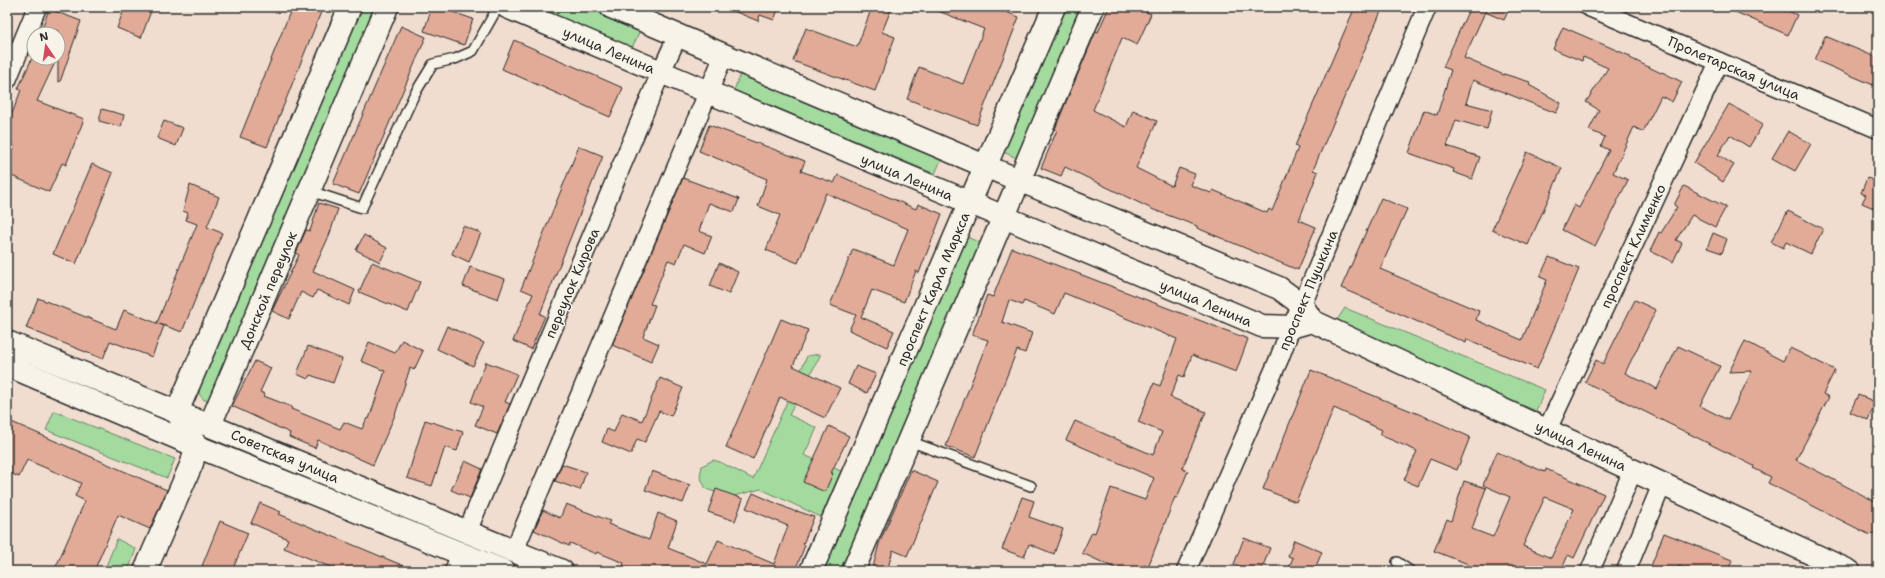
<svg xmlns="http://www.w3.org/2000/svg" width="1885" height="578" font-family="'Shantell Sans',sans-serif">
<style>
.green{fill:#a3db9f;stroke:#678365}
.building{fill:#e2ab98;stroke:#2b2b2b;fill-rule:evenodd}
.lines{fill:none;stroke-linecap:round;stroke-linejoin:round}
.lane-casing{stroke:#2b2b2b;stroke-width:12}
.street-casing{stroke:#2b2b2b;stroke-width:21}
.secondary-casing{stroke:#2b2b2b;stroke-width:25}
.primary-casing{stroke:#2b2b2b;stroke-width:25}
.lane{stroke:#f7f3e8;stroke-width:9}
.street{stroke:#f7f3e8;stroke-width:18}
.secondary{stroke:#f7f3e8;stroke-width:22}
.primary{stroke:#f7f3e8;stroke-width:22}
.labels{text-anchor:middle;stroke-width:3;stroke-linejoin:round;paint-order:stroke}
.street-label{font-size:14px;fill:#2b2b2b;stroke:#f7f3e8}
</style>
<rect width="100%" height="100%" fill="#f1ddd0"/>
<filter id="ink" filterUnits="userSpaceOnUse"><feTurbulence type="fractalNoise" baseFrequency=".025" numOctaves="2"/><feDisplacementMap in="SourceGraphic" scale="8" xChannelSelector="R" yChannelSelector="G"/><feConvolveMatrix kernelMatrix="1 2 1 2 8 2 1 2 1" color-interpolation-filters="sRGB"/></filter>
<g filter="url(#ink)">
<g class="green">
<polygon points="357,7 381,7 210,400 204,400 199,394 200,386"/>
<polygon points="535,7 592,7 641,28 632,48"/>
<polygon points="1060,7 1088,7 1021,160 999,150"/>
<polygon points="742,70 943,155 935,174 734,90"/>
<polygon points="964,236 984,244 844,571 821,571"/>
<polygon points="1345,308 1545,390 1536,411 1335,323"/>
<polygon points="820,354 820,356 789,415 817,428 804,455 841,471 821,517 761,489 730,497 706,489 700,476 702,466 713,460 720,462 753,479 807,356"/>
<polygon points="54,411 175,459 167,478 46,430"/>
<polygon points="117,539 136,549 128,571 104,571"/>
</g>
<g class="building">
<polygon points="125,7 139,7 151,11 141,38 117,28"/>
<polygon points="292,7 323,7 267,147 240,137"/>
<polygon points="432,7 438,7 473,19 464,45 424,31"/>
<polygon points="724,7 779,7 774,20 760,15 758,21"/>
<polygon points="872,7 892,7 882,32 895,37 875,91 793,61 806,28 857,47"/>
<polygon points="928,7 993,7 1019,17 977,125 907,99 919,67 963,84 984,29"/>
<polygon points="1109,7 1135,7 1151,14 1137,45 1122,38 1093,110 1126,127 1133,110 1157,121 1136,168 1172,186 1179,168 1195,174 1190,185 1211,193 1213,190 1267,213 1269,209 1272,211 1298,148 1295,146 1355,7 1383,7 1313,170 1318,172 1299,220 1316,227 1298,270 1197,228 1197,226 1154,210 1065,167 1061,176 1041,168 1057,130 1055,129 1063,109 1096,31 1098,32"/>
<polygon points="1470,7 1510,7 1504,20 1485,12 1464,58 1504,75 1504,74 1530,82 1529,85 1561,103 1556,113 1473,80 1466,103 1492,110 1487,129 1456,120 1447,146 1480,157 1472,179 1453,172 1454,169 1409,153 1424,110 1437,115 1451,70 1443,67"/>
<polygon points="1724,7 1780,7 1797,15 1788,35"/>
<polygon points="49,9 81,21 60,82 58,81 58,31 43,26"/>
<polygon points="401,26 426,37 359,194 333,184"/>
<polygon points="1563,27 1630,56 1630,58 1661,73 1662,72 1682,82 1672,102 1661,96 1643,132 1634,127 1613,173 1628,180 1595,246 1562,230 1574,205 1579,208 1609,150 1601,146 1605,137 1589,130 1599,110 1586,102 1608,68 1583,57 1582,61 1553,49"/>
<polygon points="1825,36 1878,58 1878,87 1815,60"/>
<polygon points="514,40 623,88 610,117 502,69"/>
<polygon points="32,58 57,58 37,101 84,119 66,165 62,163 49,192 7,174 7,162 14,145 7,142 7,127 21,90 18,89"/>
<polygon points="1729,104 1763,124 1749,147 1730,135 1718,155 1734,165 1723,182 1694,163"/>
<polygon points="102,109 124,115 121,127 99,121"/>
<polygon points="164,121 183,128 176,146 157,138"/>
<polygon points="709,125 805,161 801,171 834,183 838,175 916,209 918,204 942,214 919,273 916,271 904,302 872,290 861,317 894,331 887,347 849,330 856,315 830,305 853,249 894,265 908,229 826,193 798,263 766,250 780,215 758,206 767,179 699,151"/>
<polygon points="1788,131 1811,144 1795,171 1772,158"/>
<polygon points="579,146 603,156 540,314 545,316 531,349 513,341 533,294 521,289"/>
<polygon points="1527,152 1562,168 1528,245 1492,230"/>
<polygon points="92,164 113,173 76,264 53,254"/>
<polygon points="1878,168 1878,210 1862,203 1866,195 1861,193 1867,178 1873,180"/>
<polygon points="683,178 739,199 734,212 709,203 699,231 712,236 705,253 684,244 676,263 668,260 650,304 655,305 643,337 659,344 651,362 612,345"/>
<polygon points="190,185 219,197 207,227 222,233 182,332 157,323 197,224 186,220 188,213 183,211"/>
<polygon points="1684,186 1726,207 1715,227 1692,215 1676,240 1682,243 1673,262 1650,251 1659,232 1661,233 1677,207 1674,205"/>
<polygon points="1381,198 1407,209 1380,269 1479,311 1476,320 1522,340 1547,280 1540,277 1549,257 1579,269 1537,369 1467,339 1466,343 1341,288"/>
<polygon points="319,203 338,209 329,236 313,271 355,290 349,305 317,290 313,298 301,292 289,319 272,311 299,255 296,253 306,230 310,231"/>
<polygon points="1788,211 1823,229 1811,254 1786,242 1783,248 1771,242"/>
<polygon points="463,226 481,233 469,262 452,254"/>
<polygon points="1713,233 1727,239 1722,253 1707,248"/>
<polygon points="364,235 387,248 380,262 356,250"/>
<polygon points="1012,248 1248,339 1236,372 1192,355 1184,377 1179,375 1170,397 1206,412 1182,469 1188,471 1177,498 1175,497 1148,567 1144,565 1142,571 1121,571 1082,553 1092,532 1095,533 1111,488 1145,500 1154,478 1066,440 1075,421 1153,455 1162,432 1138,422 1154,383 1160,386 1177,339 1064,293 1055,314 1024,301 1022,305 1009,300 1002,322 1032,333 1025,353 1017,350 975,457 946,446 988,340 972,335 987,295 993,297"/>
<polygon points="372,262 420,282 408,312 359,292"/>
<polygon points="719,263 738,272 729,294 710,286"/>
<polygon points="470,267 505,279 498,299 463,286"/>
<polygon points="38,298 116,329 124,310 164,326 152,357 110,341 103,359 26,328"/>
<polygon points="1635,300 1656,310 1625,373 1657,389 1678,346 1720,366 1700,406 1728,420 1752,371 1729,372 1745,341 1783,361 1790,348 1835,370 1823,394 1829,397 1796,460 1878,503 1878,536 1872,533 1870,535 1768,483 1771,477 1753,468 1754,466 1585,382 1596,360 1603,364"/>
<polygon points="781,319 808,330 793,366 840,388 825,418 780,397 753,459 726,447"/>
<polygon points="447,326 484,343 473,366 437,349"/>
<polygon points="402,340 423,351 414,370 410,368 395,415 373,465 318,440 315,448 289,437 290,433 232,406 255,361 271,368 260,392 265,394 264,396 292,407 291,409 340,429 344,422 362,429 367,418 369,419 385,371 361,361 369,342 395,353"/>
<polygon points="308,346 342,359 333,383 310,375 308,379 297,374"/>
<polygon points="486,362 517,374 505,402 510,404 497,434 475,425 483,407 471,402"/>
<polygon points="856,366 876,374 867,393 848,384"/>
<polygon points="1311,370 1426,417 1470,437 1457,470 1430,459 1418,486 1404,480 1417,451 1380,435 1382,430 1334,408 1296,502 1263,489"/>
<polygon points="660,378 683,388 671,416 659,411 645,442 637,439 631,454 602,442 607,429 614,432 622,413 642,421"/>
<polygon points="1858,395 1876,402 1868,420 1850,412"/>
<polygon points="7,420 167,490 150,529 118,515 94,571 54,571 85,501 75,496 81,483 27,460 19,477 7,472"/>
<polygon points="425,420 463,432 457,451 445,447 432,486 407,478"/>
<polygon points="829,426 849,436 831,473 833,473 825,492 803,482"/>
<path d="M1497,452L1545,472L1546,469L1604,494L1574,558L1568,555L1561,571H1465L1468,564L1434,551L1447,519L1451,521L1464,481L1486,488L1472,529L1493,537L1510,497L1483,485ZM1545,497L1574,509L1551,558L1523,546Z"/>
<polygon points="465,461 482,469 470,498 451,490"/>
<polygon points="562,464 586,472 580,490 555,481"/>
<polygon points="911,470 938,482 907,556 893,550 887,571 872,571 879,544"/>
<polygon points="652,471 690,485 683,503 645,490"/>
<polygon points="716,489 743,499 735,521 708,512"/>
<polygon points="753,493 796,512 797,511 814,517 803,544 805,545 799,561 794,571 637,571 623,566 624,563 597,552 596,554 570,543 569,546 534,530 543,510 560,518 566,504 610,521 608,524 649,540 658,513 677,521 668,548 707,564 718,540 774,564 788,526 746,508"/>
<polygon points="1022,497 1034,501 1029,517 1063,529 1054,554 1029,544 1024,557 1002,549"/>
<polygon points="260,503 281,512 279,514 416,571 340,571 284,548 288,539 251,523"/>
<polygon points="220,521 248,533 232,571 200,571"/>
<polygon points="1664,533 1732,560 1728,571 1690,571 1679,566 1677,571 1649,571"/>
<polygon points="1244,538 1270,548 1261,571 1253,571 1234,564"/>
<polygon points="1294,540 1322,552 1314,571 1287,571 1293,558 1288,556"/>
</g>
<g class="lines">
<g class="lane-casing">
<g id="lane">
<polyline points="310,191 362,208 414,95 433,64 455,59 473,51 498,7"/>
<polyline points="909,441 1031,486"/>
<polyline points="1397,562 1410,571"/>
</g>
</g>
<g class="street-casing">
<g id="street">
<polyline points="1589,7 1878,129"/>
<polyline points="7,80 37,7"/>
<polyline points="1547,430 1719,62"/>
<polyline points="467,532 661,72 678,35"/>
<polyline points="514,551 724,55"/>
<polyline points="454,571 461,553"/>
<polyline points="1186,571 1279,359 1291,327 1302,305 1427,7"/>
<polyline points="1590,571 1633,470"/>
<polyline points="1626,571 1662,484"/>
</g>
</g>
<g class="secondary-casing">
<g id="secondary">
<polyline points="507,7 1262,326 1291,327 1312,321"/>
<polyline points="611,7 985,166 1279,288 1302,305 1312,321 1849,571"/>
<polyline points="210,425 387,7"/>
<polyline points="145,571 192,463 196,446 177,412 350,7"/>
<polyline points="811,571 1054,7"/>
<polyline points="853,571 1093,7"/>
</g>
</g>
<g class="primary-casing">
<g id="primary">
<polyline points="7,342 562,571"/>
<polyline points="7,365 196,446 504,571"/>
</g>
</g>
<use href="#lane" class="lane"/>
<use href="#street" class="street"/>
<use href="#secondary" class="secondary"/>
<use href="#primary" class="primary"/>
</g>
</g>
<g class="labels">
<g class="street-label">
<text transform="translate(609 50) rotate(23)" y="5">улица Ленина</text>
<text transform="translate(1734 68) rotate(23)" y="5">Пролетарская улица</text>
<text transform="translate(907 177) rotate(23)" y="5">улица Ленина</text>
<text transform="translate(1633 246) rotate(-65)" y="5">проспект Клименко</text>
<text transform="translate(572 283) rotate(-67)" y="5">переулок Кирова</text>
<text transform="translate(933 289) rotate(-67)" y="5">проспект Карла Маркса</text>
<text transform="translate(268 290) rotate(-67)" y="5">Донской переулок</text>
<text transform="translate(1308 290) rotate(-67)" y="5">проспект Пушкина</text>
<text transform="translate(1206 303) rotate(23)" y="5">улица Ленина</text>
<text transform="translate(1581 446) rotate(25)" y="5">улица Ленина</text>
<text transform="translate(285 456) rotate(23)" y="5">Советская улица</text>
</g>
</g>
<rect width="1885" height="578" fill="none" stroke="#f7f3e8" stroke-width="24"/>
<rect x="12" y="12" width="1861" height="554" fill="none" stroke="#2b2b2b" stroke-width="1.5" filter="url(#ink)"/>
<g transform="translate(46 46) rotate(347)"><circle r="19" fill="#f7f3e8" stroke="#a5a39c"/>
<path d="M0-3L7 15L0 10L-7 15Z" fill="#d1495b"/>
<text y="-6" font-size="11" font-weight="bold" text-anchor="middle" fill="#2b2b2b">N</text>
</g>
</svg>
